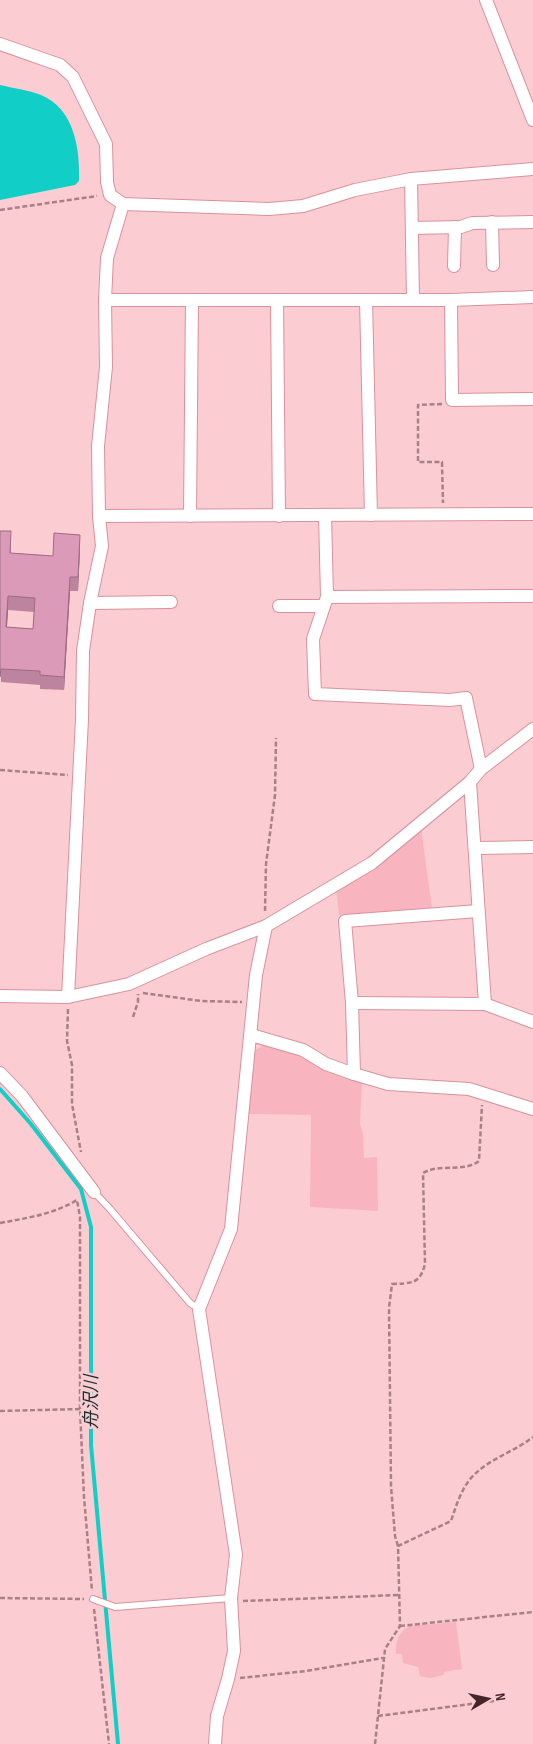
<svg xmlns="http://www.w3.org/2000/svg" width="533" height="1744" font-family="'Sofia Sans Condensed','Noto Sans JP',sans-serif">
<style>
.green{fill:#f9b5bf}
.water{fill:#11cfc6}
.lines{fill:none;stroke-linecap:round;stroke-linejoin:round}
.stream{stroke:#11cfc6;stroke-width:4}
.lane-casing{stroke:#d9919c;stroke-width:8}
.street-casing{stroke:#d9919c;stroke-width:14}
.path{stroke:#a88187;stroke-width:2.5;stroke-dasharray:5 2.5;stroke-linecap:butt}
.lane{stroke:#fff;stroke-width:6}
.street{stroke:#fff;stroke-width:12}
.wall{fill:#bd849f;fill-rule:evenodd}
.shaded-wall{fill:#9a6c82}
.building{fill:#dc9ab9;stroke:#9a6c82;fill-rule:evenodd}
.labels{text-anchor:middle;stroke-width:5;stroke-linejoin:round;paint-order:stroke}
.water-label{font-size:18px;font-style:italic;fill:#16302e;stroke:#fbcdd3}
</style>
<rect width="100%" height="100%" fill="#fbcdd3"/>
<g class="green">
<polygon points="421,828 432,908 339,915 336,889"/>
<polygon points="264,1045 297,1055 362,1083 360,1124 363,1134 364,1158 377,1157 378,1211 310,1207 311,1115 248,1114 255,1050"/>
<path d="M456,1622L462,1669L444,1672V1675L430,1678L420,1676L418,1667L403,1663L402,1654H396C395,1642 398,1633 409,1626Z"/>
</g>
<path class="water" d="M0,85C13,88 28,90 41,95C75,109 80,150 79,181L75,185L0,200Z"/>
<g class="lines">
<polyline class="stream" points="0,1089 31,1124 81,1189 91,1227 91,1445 118,1744"/>
<g class="lane-casing">
<g id="lane">
<polyline points="94,1192 110,1209 190,1303 199,1309"/>
<polyline points="93,1599 115,1607 231,1598"/>
</g>
</g>
<g class="street-casing">
<g id="street">
<polyline points="486,0 533,120"/>
<polyline points="0,44 60,65 73,77 106,144 107,182 110,195 123,204 269,209 303,206 355,190 411,179 533,169"/>
<polyline points="411,179 413,300"/>
<polyline points="492,222 493,265"/>
<polyline points="412,228 461,227 472,223 533,222"/>
<polyline points="454,266 455,227"/>
<polyline points="105,300 451,300 533,297"/>
<polyline points="277,300 279,516"/>
<polyline points="366,300 371,515"/>
<polyline points="451,300 452,400 533,399"/>
<polyline points="325,515 327,597 533,596"/>
<polyline points="99,516 533,514"/>
<polyline points="190,516 192,300"/>
<polyline points="327,597 313,639 315,694 450,700 466,698 481,769"/>
<polyline points="90,603 171,602"/>
<polyline points="279,606 324,606"/>
<polyline points="470,782 485,1004"/>
<polyline points="475,848 533,847"/>
<polyline points="0,996 68,997 129,984 206,949 266,926 372,863 470,782 481,769 533,729"/>
<polyline points="68,997 82,719 83,651 90,603 102,546 99,516 98,446 106,367 105,300 107,258 123,204"/>
<polyline points="352,1003 485,1004 533,1022"/>
<polyline points="251,1035 303,1050 326,1064 354,1074 388,1084 469,1089 533,1109"/>
<polyline points="0,1073 22,1096 94,1192"/>
<polyline points="354,1074 352,1003 345,921 478,911"/>
<polyline points="215,1744 217,1716 228,1679 234,1651 231,1598 236,1555 199,1309 231,1229 256,975 266,926"/>
</g>
</g>
<g class="path">
<polyline points="0,210 97,196"/>
<polyline points="442,404 418,405 418,462 442,462 443,503"/>
<polyline points="0,770 68,775"/>
<polyline points="265,911 266,864 275,795 276,738"/>
<polyline points="143,993 201,1001 242,1002"/>
<polyline points="68,1009 67,1041 72,1065 72,1104 81,1152"/>
<polyline points="133,1017 138,1002 138,994"/>
<path d="M0,1223C27,1218 54,1214 77,1200L80,1217V1409L84,1497L92,1591"/>
<polyline points="0,1411 80,1409"/>
<path d="M398,1546L395,1536L391,1486L389,1308L392,1284C410,1283 420,1285 425,1264L423,1173C440,1163 463,1173 479,1161L482,1105"/>
<polyline points="0,1598 84,1599"/>
<polyline points="243,1601 399,1595"/>
<polyline points="94,1609 109,1744"/>
<polyline points="400,1626 533,1612"/>
<polyline points="240,1678 306,1671 383,1658"/>
<polyline points="378,1716 494,1701"/>
<path d="M375,1744L385,1649L400,1626L398,1546L451,1521C456,1506 461,1490 471,1478C488,1459 514,1452 533,1437"/>
</g>
<use href="#lane" class="lane"/>
<use href="#street" class="street"/>
</g>
<path class="wall" d="M0,531L11,545V553L53,556L80,549L78,591H70L64,690L40,689V685L1,682ZM8,610L34,612L33,629L7,627Z"/>
<g class="shaded-wall">
<polygon points="80,535 80,549 78,591 78,577"/>
<polygon points="70,577 70,591 64,690 64,677"/>
<polygon points="8,596 8,610 6,641 6,627"/>
</g>
<path class="building" d="M0,531H11L10,553L53,556L54,533L80,535L78,577H70L64,677L40,675V671L1,669L0,677ZM8,596L35,598L33,629L6,627Z"/>
<g class="labels">
<g class="water-label">
<text transform="translate(91 1402) rotate(-90)" y="6">舟沢川</text>
</g>
</g>
<g transform="translate(488 1699) rotate(81)" stroke="#fbcdd3" stroke-width="4" paint-order="stroke">
<path d="M0-4L9 19L0 12L-9 19Z" fill="#43262b"/>
<text y="-8" font-size="14" font-weight="bold" text-anchor="middle" fill="#43262b">N</text>
</g>
</svg>
